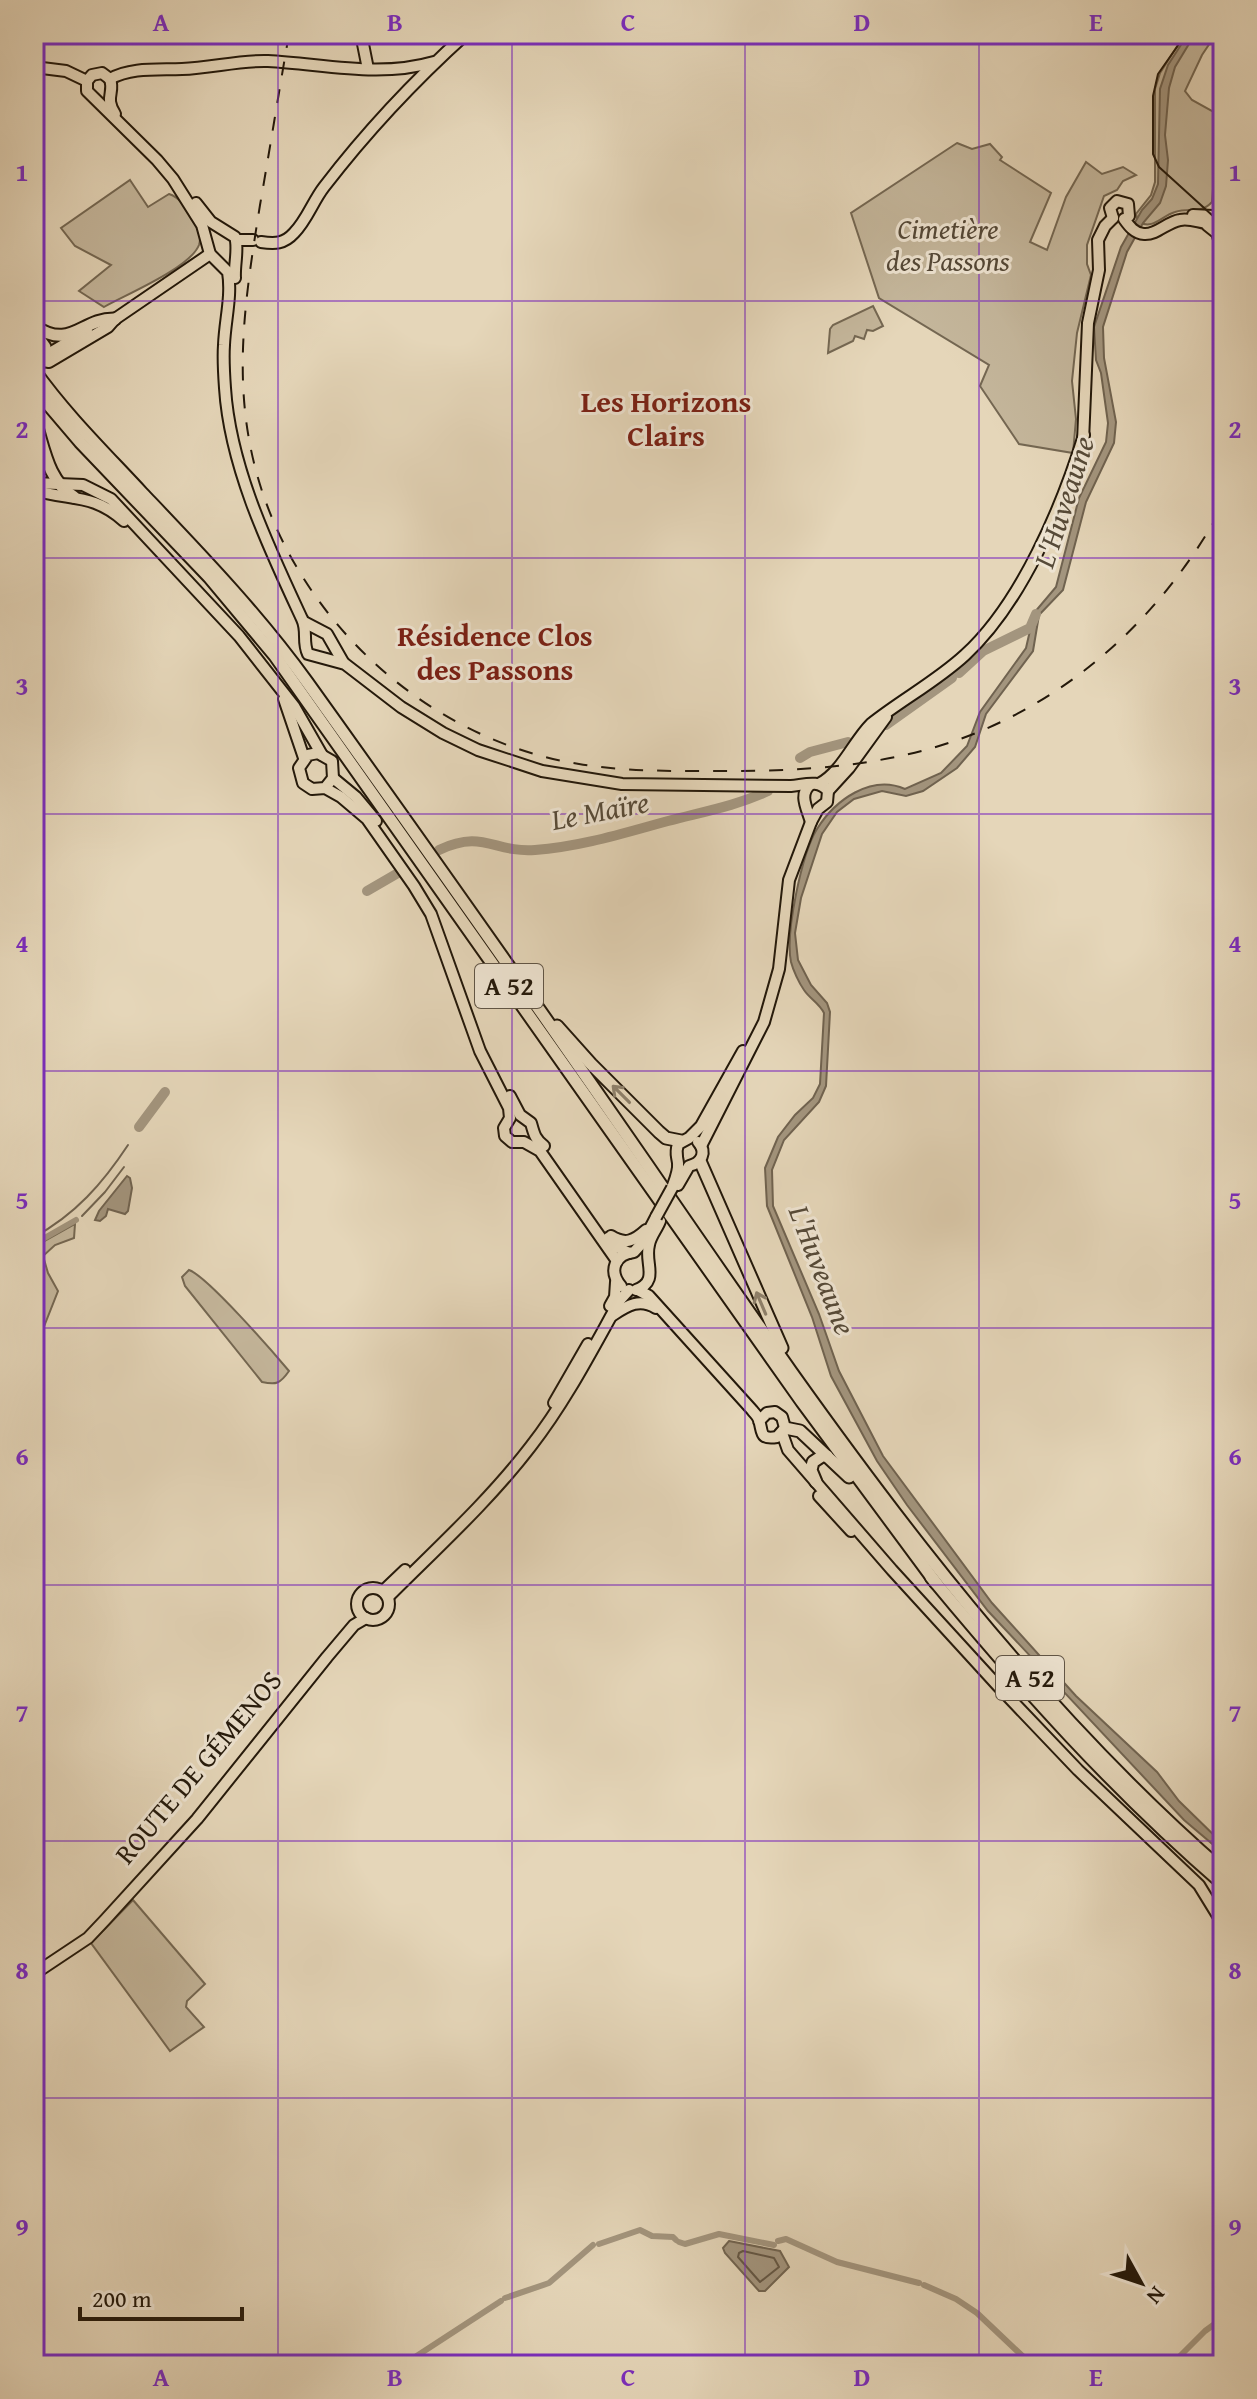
<svg xmlns="http://www.w3.org/2000/svg" width="1257" height="2399" font-family="'Gentium Book Plus',serif">
<style>
.green{fill:#c4b69b;stroke:#746752;stroke-width:2}
.water{fill:#a3957e;stroke:#706350;stroke-width:2}
.lines{fill:none;stroke-linecap:round;stroke-linejoin:round}
.shore{stroke:#635644;stroke-width:2}
.stream{stroke:#706350;stroke-width:2}
.canal{stroke:#a3957e;stroke-width:6}
.river{stroke:#a3957e;stroke-width:10}
.major-casing{stroke:#23180a;stroke-width:14}
.highway-casing{stroke:#23180a;stroke-width:15}
.major{stroke:#e5d6b9;stroke-width:10}
.highway{stroke:#e5d6b9;stroke-width:11}
.tram{stroke:#23180a;stroke-width:2}
.rail{stroke:#23180a;stroke-width:2;stroke-dasharray:14 14;stroke-linecap:butt}
.major-bridge-casing{stroke:#23180a;stroke-width:14;stroke-linecap:butt}
.major-bridge{stroke:#e5d6b9;stroke-width:10}
.oneway{stroke:#8e806a}
.grid{fill:none;stroke:#7b2cbf;stroke-width:2;stroke-opacity:0.55}
.labels{text-anchor:middle;stroke-width:6;stroke-linejoin:round;paint-order:stroke}
.shield{fill:#eee4d2;stroke:#605546;stroke-width:2}
.shield-label{font-size:26px;font-weight:bold;fill:#23180a}
.park-label{font-size:28px;font-style:italic;fill:#534736;stroke:#eee4d2}
.street-label{font-size:28px;fill:#23180a;stroke:#eee4d2}
.neighbourhood-label{font-size:30px;font-weight:bold;fill:#7a1f14;stroke:#eee4d2}
.water-label{font-size:30px;font-style:italic;fill:#564a38;stroke:#eee4d2}
.neatline{fill:none;stroke:#7b2cbf;stroke-width:3}
.grid-label{font-size:26px;text-anchor:middle;font-weight:bold;fill:#7b2cbf}
</style>
<rect width="100%" height="100%" fill="#e5d6b9"/>
<filter id="stains"><feTurbulence type="fractalNoise" baseFrequency=".0025" numOctaves="4"/><feColorMatrix values="0 0 0 0 .2 0 0 0 0 .09 0 0 0 0 .02 0 0 0 .5 -.17"/></filter>
<radialGradient id="worn" r=".72"><stop offset=".6" stop-color="#630" stop-opacity="0"/><stop offset="1" stop-color="#630" stop-opacity=".3"/></radialGradient>
<g class="green">
<path d="M1185,34H1216L1202,55L1185,91L1192,100L1223,117V127L1217,138L1212,202C1200,215 1190,207 1175,212C1161,216 1154,230 1138,222L1136,214L1151,195L1155,182V89L1160,73Z"/>
<polygon points="957,143 972,149 990,144 1002,157 1000,160 1051,193 1030,242 1047,250 1066,197 1086,162 1102,174 1123,167 1136,175 1123,181 1117,190 1104,196 1087,245 1087,264 1091,275 1077,333 1072,381 1076,419 1073,453 1019,444 980,386 989,365 879,298 851,213"/>
<path d="M130,180L148,207L169,194C182,198 186,210 193,221C198,228 202,236 199,245C190,268 127,294 104,307L79,291L111,265L75,246L61,228Z"/>
<polygon points="873,306 883,326 873,331 867,330 864,339 855,336 853,341 828,353 830,329 833,325"/>
<polygon points="75,1224 74,1238 55,1245 43,1256 48,1273 58,1291 43,1329 34,1320 34,1247"/>
<path d="M189,1270C207,1276 273,1352 289,1371C280,1384 276,1385 262,1382L185,1286L182,1277Z"/>
<polygon points="133,1900 205,1984 187,2001 186,2007 204,2027 170,2051 91,1943"/>
</g>
<g class="water">
<path d="M1188,34H1195L1175,67L1169,88L1165,135L1168,160L1166,186L1160,203L1143,223L1127,252L1103,327L1104,358L1116,422L1114,443L1086,502L1063,590L1039,615L1033,651L986,714L975,747L957,768L923,791L906,796L882,791L854,799L837,812L822,834L801,898L795,933L798,960L811,985L827,1003L830,1012L826,1086L819,1102L784,1140L772,1170L773,1206L819,1314L839,1371L883,1456L992,1603L1076,1696L1157,1772L1179,1801L1223,1844V1853L1184,1820L988,1611L907,1505L877,1461L831,1376L812,1317L767,1206L765,1168L778,1137L795,1115L813,1098L820,1084L824,1013C819,1003 810,999 804,990C799,983 793,970 791,962C785,933 802,853 817,829C835,800 871,774 905,789L941,773L967,746L980,712L1026,648L1034,613L1056,587L1079,498L1106,442L1108,423L1101,373L1096,360L1094,327L1121,247L1142,210L1152,199L1158,184L1160,89L1168,65Z"/>
<polygon points="127,1176 130,1178 132,1188 128,1211 125,1214 108,1209 106,1216 100,1221 95,1220 99,1211"/>
<polygon points="729,2241 780,2251 789,2267 765,2291 759,2291 725,2253 723,2248"/>
</g>
<g class="lines">
<polygon class="shore" points="743,2251 774,2258 779,2267 760,2282 738,2257 739,2253"/>
<g class="stream">
<polyline points="82,1216 105,1192 124,1167"/>
<path d="M34,1237C75,1215 103,1183 128,1145"/>
</g>
<g class="canal">
<polyline points="34,1244 76,1220"/>
<polyline points="778,2241 786,2239 837,2262 919,2283"/>
<polyline points="679,2242 685,2244 719,2234 774,2245"/>
<polyline points="599,2244 640,2230 652,2236 673,2237 676,2240"/>
<polyline points="924,2285 956,2299 977,2313 1032,2365"/>
<polyline points="505,2298 549,2283 593,2245"/>
<polyline points="386,2365 412,2359 501,2301"/>
<polyline points="1171,2365 1205,2331 1223,2318"/>
</g>
<g class="river">
<polyline points="959,673 983,651 1030,628 1036,614"/>
<polyline points="886,725 952,678"/>
<polyline points="800,758 810,752 848,742"/>
<path d="M439,850C483,829 494,853 535,850C580,847 624,833 668,821C702,812 736,806 768,791"/>
<polyline points="367,891 398,873"/>
<polyline points="139,1127 165,1092"/>
</g>
<g class="major-casing">
<g id="major">
<polyline points="361,34 368,69"/>
<polyline points="34,67 66,71 87,81"/>
<path d="M110,79L102,73L92,75L87,81V91L157,160L173,179L202,225L210,254L228,272C232,296 225,320 224,345C223,359 224,374 225,388C230,467 269,548 302,619C308,631 302,642 308,654L345,664L401,707L443,733L478,750L542,771L622,784L791,786C804,785 819,779 828,791L827,802L818,809L811,822L789,880L779,969L764,1022L701,1146"/>
<path d="M110,79C115,93 104,97 115,114"/>
<path d="M110,79C131,67 158,70 182,69C211,68 240,60 268,61C324,64 379,78 434,62"/>
<path d="M196,203L211,222L235,237C239,247 234,265 235,278"/>
<polyline points="1193,215 1213,216 1223,213"/>
<polyline points="1113,218 1110,208 1117,201 1128,204 1129,216"/>
<path d="M1124,219C1129,226 1135,234 1144,234C1157,235 1167,222 1180,220C1196,217 1207,229 1223,220"/>
<polyline points="1207,225 1217,233 1223,252"/>
<polyline points="237,240 253,240"/>
<path d="M261,242C275,244 284,244 294,233C307,220 313,201 324,187C367,131 414,81 466,34"/>
<polyline points="43,361 48,354 87,331"/>
<polyline points="34,366 43,361 49,362 108,327 115,319 210,254"/>
<polyline points="1083,441 1088,323 1099,270 1098,240 1105,226 1113,218"/>
<polyline points="34,483 83,485 111,499 239,636 294,706 322,755"/>
<path d="M34,490C70,501 93,493 124,521"/>
<polyline points="304,622 327,634 343,662"/>
<polyline points="284,699 304,758"/>
<polyline points="333,778 356,797 376,821"/>
<path d="M819,784C842,772 853,742 871,724C901,700 937,681 965,655C1021,604 1062,507 1084,435"/>
<polyline points="325,788 333,778 332,761 318,753 308,755 299,768 303,783 312,789 325,788 341,797 367,819 414,886 431,914 480,1051 509,1108 510,1118 504,1128 505,1136 512,1142 524,1142 540,1151 617,1261"/>
<polyline points="828,791 849,768 886,717"/>
<path d="M811,822C807,808 798,794 811,784"/>
<path d="M510,1096L520,1115L531,1123C534,1134 535,1139 544,1146"/>
<path d="M678,1185L689,1166C702,1163 707,1152 698,1142"/>
<path d="M672,1188C675,1180 679,1171 678,1163C677,1155 675,1153 678,1144L689,1138L701,1126L743,1051"/>
<path d="M611,1236C625,1245 634,1241 646,1230"/>
<polyline points="608,1238 613,1245 629,1253"/>
<path d="M621,1286C608,1271 615,1254 634,1252L643,1242L656,1217"/>
<path d="M636,1290C660,1281 644,1263 649,1245C650,1237 657,1229 660,1221"/>
<path d="M638,1290L649,1296L752,1410C755,1414 758,1416 759,1420C763,1432 759,1440 777,1437L785,1428L782,1417L775,1412L767,1413L759,1421"/>
<polyline points="610,1306 615,1297 616,1282"/>
<path d="M613,1315C628,1305 640,1298 656,1308"/>
<polyline points="554,1403 588,1344"/>
<polyline points="782,1433 788,1450 892,1570 998,1686 1078,1770 1199,1885 1223,1924"/>
<polyline points="819,1496 851,1531"/>
<circle cx="373" cy="1604" r="16"/>
<polyline points="383,1591 405,1570"/>
<path d="M388,1597C437,1548 489,1501 531,1446C566,1401 592,1350 620,1300L629,1290"/>
<polyline points="34,1974 88,1938 105,1920 197,1819 327,1657 354,1625 366,1618"/>
</g>
</g>
<g class="highway-casing">
<g id="highway">
<path d="M34,326C72,351 81,318 115,319"/>
<polyline points="34,332 45,347 43,361"/>
<path d="M34,370C66,415 105,453 142,493C200,554 258,614 307,682C421,841 534,1001 646,1163C819,1414 991,1669 1223,1871"/>
<polyline points="34,388 80,442 209,577 275,656 802,1402 936,1583"/>
<path d="M34,418C44,447 47,480 74,497"/>
<polyline points="557,1026 591,1064 659,1132 666,1138 681,1141"/>
<polyline points="700,1161 782,1348"/>
<polyline points="785,1428 800,1431 849,1477"/>
<polyline points="816,1482 811,1470 813,1462 822,1456 827,1456"/>
<path d="M931,1577C1022,1687 1115,1791 1223,1884"/>
</g>
</g>
<use href="#major" class="major"/>
<use href="#highway" class="highway"/>
<polyline class="tram" points="1186,34 1158,74 1153,96 1153,154 1159,167 1213,216 1218,223 1223,239"/>
<path class="rail" d="M289,34C279,91 270,148 260,205C244,305 230,393 262,491C308,630 434,741 579,764C628,772 678,771 727,771C826,771 920,763 1009,718C1102,671 1173,597 1223,506"/>
<g class="major-bridge-casing">
<polyline id="major-bridge" points="656,1217 672,1188"/>
</g>
<use href="#major-bridge" class="major-bridge"/>
</g>
<defs><path id="oneway-shaft" d="M-6 0H5M1.5-3L5.5 0L1.5 3" fill="none" stroke-width="1.6" stroke-linecap="round" stroke-linejoin="round" transform="scale(2)"/></defs>
<g class="oneway">
<use href="#oneway-shaft" transform="translate(621 1094) rotate(-135)"/>
<use href="#oneway-shaft" transform="translate(761 1303) rotate(-113)"/>
</g>
<path class="grid" d="M278,34V2365M512,34V2365M745,34V2365M979,34V2365M34,301H1223M34,558H1223M34,814H1223M34,1071H1223M34,1328H1223M34,1585H1223M34,1841H1223M34,2098H1223"/>
<g class="labels">
<g class="shield">
<rect x="475" y="964" width="68" height="44" rx="6"/>
<rect x="996" y="1656" width="68" height="44" rx="6"/>
</g>
<g class="shield-label">
<text x="509" y="995">A 52</text>
<text x="1030" y="1687">A 52</text>
</g>
<g class="park-label">
<text x="948" y="239">Cimetière<tspan x="948" dy="32">des Passons</tspan></text>
</g>
<g class="street-label">
<text transform="translate(198 1767) rotate(-50)" y="10">ROUTE DE GÉMENOS</text>
</g>
<g class="neighbourhood-label">
<text x="666" y="412">Les Horizons<tspan x="666" dy="34">Clairs</tspan></text>
<text x="495" y="646">Résidence Clos<tspan x="495" dy="34">des Passons</tspan></text>
</g>
<g class="water-label">
<text transform="translate(1064 502) rotate(-72)" y="10">L'Huveaune</text>
<text transform="translate(600 811) rotate(-11)" y="10">Le Maïre</text>
<text transform="translate(822 1270) rotate(69)" y="10">L'Huveaune</text>
</g>
</g>
<rect width="1257" height="2399" fill="none" stroke="#e5d6b9" stroke-width="88"/>
<g transform="translate(1141 2283) rotate(130)" stroke="#eee4d2" stroke-width="6" paint-order="stroke">
<path d="M0-6L14 30L0 20L-14 30Z" fill="#23180a"/>
<text y="-12" font-size="22" font-weight="bold" text-anchor="middle" fill="#23180a">N</text>
</g>
<path d="M80 2307v12h162v-12" fill="none" stroke="#23180a" stroke-width="4"/>
<text x="92" y="2307" font-size="24" fill="#23180a" stroke="#eee4d2" stroke-width="6" paint-order="stroke">200 m</text>
<rect x="44" y="44" width="1169" height="2311" class="neatline"/>
<g class="grid-label">
<text x="161" y="31">A</text>
<text x="395" y="31">B</text>
<text x="628" y="31">C</text>
<text x="862" y="31">D</text>
<text x="1096" y="31">E</text>
<text x="22" y="181">1</text>
<text x="1235" y="181">1</text>
<text x="22" y="438">2</text>
<text x="1235" y="438">2</text>
<text x="22" y="695">3</text>
<text x="1235" y="695">3</text>
<text x="22" y="952">4</text>
<text x="1235" y="952">4</text>
<text x="22" y="1209">5</text>
<text x="1235" y="1209">5</text>
<text x="22" y="1465">6</text>
<text x="1235" y="1465">6</text>
<text x="22" y="1722">7</text>
<text x="1235" y="1722">7</text>
<text x="22" y="1979">8</text>
<text x="1235" y="1979">8</text>
<text x="22" y="2236">9</text>
<text x="1235" y="2236">9</text>
<text x="161" y="2386">A</text>
<text x="395" y="2386">B</text>
<text x="628" y="2386">C</text>
<text x="862" y="2386">D</text>
<text x="1096" y="2386">E</text>
</g>
<rect width="100%" height="100%" filter="url(#stains)"/>
<rect width="100%" height="100%" fill="url(#worn)"/>
</svg>
